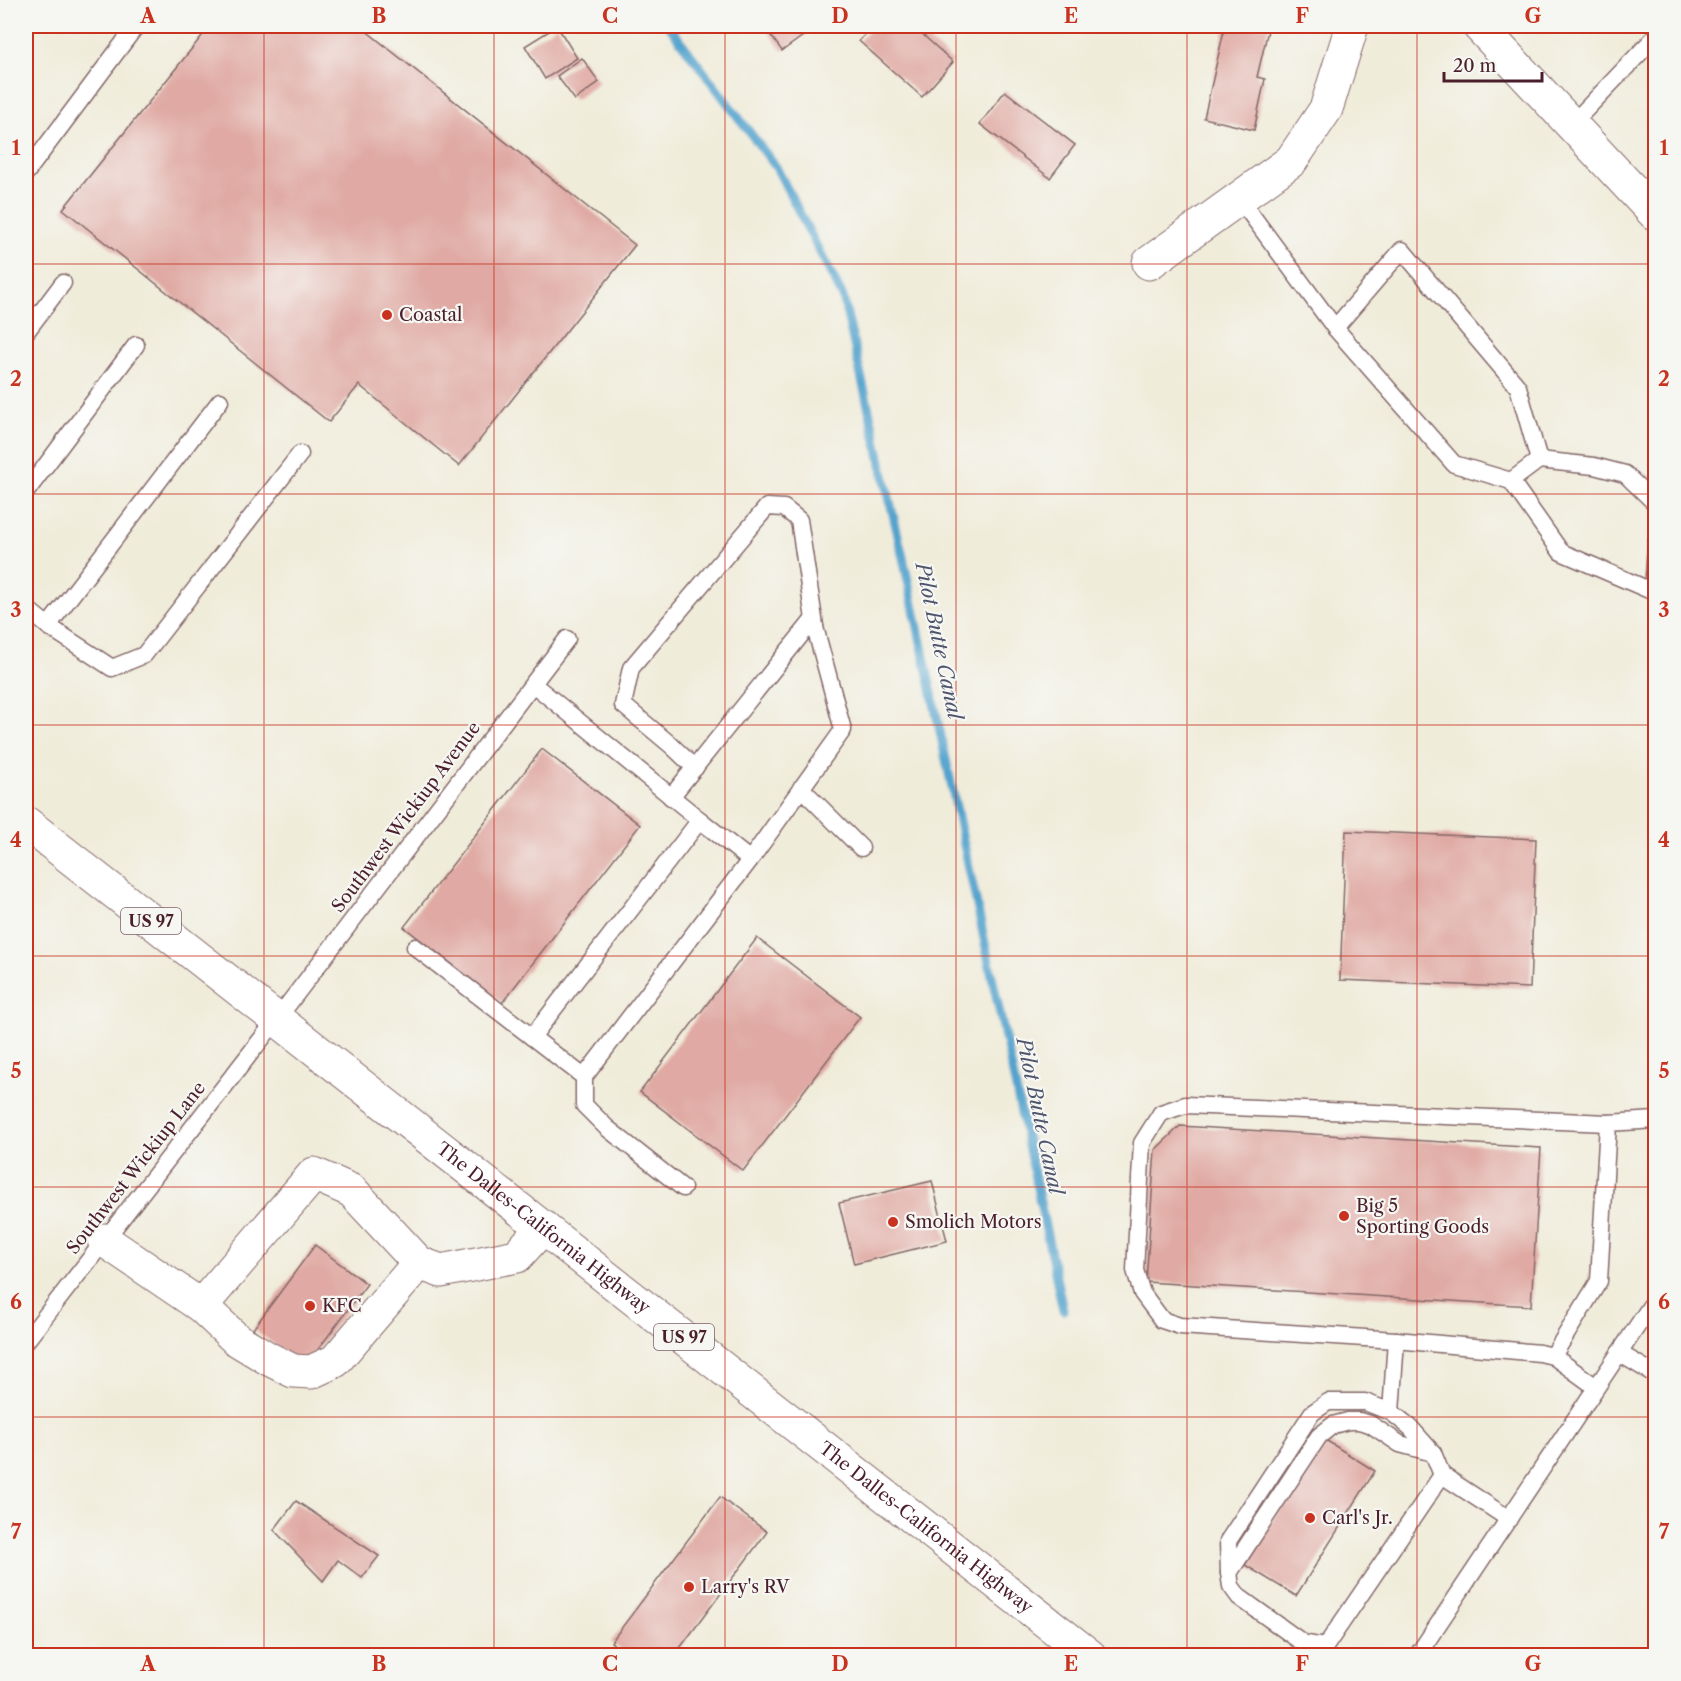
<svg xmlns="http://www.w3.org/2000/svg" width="1681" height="1681" font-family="'Libre Caslon Text',serif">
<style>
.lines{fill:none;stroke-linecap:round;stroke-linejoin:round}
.stream{stroke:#53a3cd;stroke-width:9}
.building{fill:#e0a9a3}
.lane-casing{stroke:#846768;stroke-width:19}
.street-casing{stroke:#846768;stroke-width:35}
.highway-casing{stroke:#846768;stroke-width:35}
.lane{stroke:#fff;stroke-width:16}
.street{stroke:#fff;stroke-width:33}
.highway{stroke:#fff;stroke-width:33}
.grid{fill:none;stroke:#c8321e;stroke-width:1.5;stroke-opacity:0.55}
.poi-dot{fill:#c8321e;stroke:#f6f6f2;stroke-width:2}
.labels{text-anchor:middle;stroke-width:4.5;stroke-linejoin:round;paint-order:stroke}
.shield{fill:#f6f6f2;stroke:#7e6067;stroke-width:1.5}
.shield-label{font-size:16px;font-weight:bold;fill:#4a1f2b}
.poi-label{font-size:18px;fill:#4a1f2b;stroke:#f6f6f2;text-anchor:start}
.street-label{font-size:18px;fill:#4a1f2b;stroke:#f6f6f2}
.water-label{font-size:20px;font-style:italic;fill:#4e546c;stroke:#f6f6f2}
.neatline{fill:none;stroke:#c8321e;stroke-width:2}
.grid-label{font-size:20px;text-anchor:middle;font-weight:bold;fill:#c8321e}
</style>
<rect width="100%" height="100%" fill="#f6f6f2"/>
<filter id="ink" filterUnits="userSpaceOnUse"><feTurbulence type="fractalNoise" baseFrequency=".0167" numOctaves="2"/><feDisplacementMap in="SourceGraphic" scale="12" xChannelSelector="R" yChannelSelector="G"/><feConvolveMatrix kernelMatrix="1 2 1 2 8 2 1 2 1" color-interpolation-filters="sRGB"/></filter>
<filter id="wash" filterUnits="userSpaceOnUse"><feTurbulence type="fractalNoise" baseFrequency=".008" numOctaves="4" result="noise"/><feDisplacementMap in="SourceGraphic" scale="24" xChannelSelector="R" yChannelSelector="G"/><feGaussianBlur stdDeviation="1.35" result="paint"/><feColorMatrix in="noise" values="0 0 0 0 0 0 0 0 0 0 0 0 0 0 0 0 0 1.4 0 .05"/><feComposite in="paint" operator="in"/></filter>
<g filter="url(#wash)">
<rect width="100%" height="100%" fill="#f0ecda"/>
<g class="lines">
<polyline class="stream" points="669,26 776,167 843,297 904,562 1063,1310"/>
</g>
<g id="blocks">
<g class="building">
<polygon points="210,26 360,26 635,245 459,466 359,385 329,422 63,209"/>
<polygon points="557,26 577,58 545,79 525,46"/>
<polygon points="764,26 817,26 782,51"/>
<polygon points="873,26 913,26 953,62 922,97 859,41"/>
<polygon points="1225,26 1269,26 1257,77 1265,79 1254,130 1204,118"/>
<polygon points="582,58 599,82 575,100 557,76"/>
<polygon points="1005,91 1075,145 1050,178 980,124"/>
<polygon points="542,749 640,825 502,1003 404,927"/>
<polygon points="1346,831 1536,839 1530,988 1340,980"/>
<polygon points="757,938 860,1017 743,1171 640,1092"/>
<polygon points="1180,1126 1541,1148 1531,1306 1146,1282 1155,1150"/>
<polygon points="932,1181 947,1241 854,1264 839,1203"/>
<polygon points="315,1245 367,1284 305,1367 253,1329"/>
<polygon points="1324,1439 1375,1471 1296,1596 1245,1565"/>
<polygon points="720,1497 767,1532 674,1656 629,1656 611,1642"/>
<polygon points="296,1501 379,1556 362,1578 338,1560 323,1581 274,1530"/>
</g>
</g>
</g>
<g filter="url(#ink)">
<use href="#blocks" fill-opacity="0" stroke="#846768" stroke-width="1.5"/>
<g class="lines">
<g class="lane-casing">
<g id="lane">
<polyline points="1572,124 1656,36"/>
<polyline points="26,173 136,26"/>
<polyline points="1239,198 1335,328"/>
<polyline points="26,332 63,283"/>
<polyline points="1539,460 1594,466 1625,474 1656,504"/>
<polyline points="1511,481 1539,460 1518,387 1402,250 1335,328 1454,464 1511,481 1561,552 1656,593"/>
<polyline points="26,492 136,345"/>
<polyline points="1653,592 1656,543"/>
<polyline points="26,608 48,626 112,668 144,655 300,454"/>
<polyline points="48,626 220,401"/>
<polyline points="533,684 700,820 532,1037 584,1077 584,1105 607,1128 683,1188"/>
<polyline points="695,768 672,746 623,705 631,668 767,507 784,508 799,520 815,626"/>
<polyline points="801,788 861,848"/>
<polyline points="700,820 750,860"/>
<polyline points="415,947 532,1037"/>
<polyline points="584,1077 750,860 843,730 813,620 671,797"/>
<polyline points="1396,1340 1391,1412 1410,1427 1433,1453 1442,1475 1509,1519"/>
<polyline points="26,1341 277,1019 567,639"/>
<polyline points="1619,1353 1656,1375"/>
<polyline points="1553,1356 1599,1281 1608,1123"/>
<polyline points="1596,1387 1553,1356 1540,1353 1396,1340 1180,1326 1162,1320 1142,1293 1135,1270 1142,1143 1161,1113 1185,1105 1608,1123 1656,1120"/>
<polyline points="1391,1412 1365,1402 1328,1402 1312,1413 1228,1541 1229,1573 1231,1586 1239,1597 1303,1643 1325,1647 1442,1475"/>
<polyline points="1229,1573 1319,1436 1333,1425 1348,1421 1359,1421 1370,1424 1400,1444 1433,1453"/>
<polyline points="1417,1656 1656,1298"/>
</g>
</g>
<g class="street-casing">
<g id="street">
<polyline points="1479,26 1656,215"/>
<polyline points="1149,263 1291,161 1326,109 1352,26"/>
<polyline points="104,1240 201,1306 236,1339 269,1359 293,1371 311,1372 335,1361 419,1263"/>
<polyline points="201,1306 314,1174 352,1191 419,1263 441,1271 517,1256 543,1227"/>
</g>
</g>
<g class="highway-casing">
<g id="highway">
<path id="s1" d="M26,823L1090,1656"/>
</g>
</g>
<use href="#lane" class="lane"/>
<use href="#street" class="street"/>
<use href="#highway" class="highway"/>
</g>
</g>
<path class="grid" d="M264,26V1656M494,26V1656M725,26V1656M956,26V1656M1187,26V1656M1417,26V1656M26,264H1656M26,494H1656M26,725H1656M26,956H1656M26,1187H1656M26,1417H1656"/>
<g class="poi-dot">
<circle cx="387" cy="315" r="6"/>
<circle cx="1344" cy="1216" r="6"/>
<circle cx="893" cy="1222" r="6"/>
<circle cx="310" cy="1306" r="6"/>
<circle cx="1310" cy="1518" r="6"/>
<circle cx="689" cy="1587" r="6"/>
</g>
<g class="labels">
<g class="shield">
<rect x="121" y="908" width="60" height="26" rx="4.5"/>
<rect x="654" y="1324" width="60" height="26" rx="4.5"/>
</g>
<g class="shield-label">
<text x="151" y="927">US 97</text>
<text x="684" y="1343">US 97</text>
</g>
<g class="poi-label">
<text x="399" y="321">Coastal</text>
<text x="1356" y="1212">Big 5<tspan x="1356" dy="21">Sporting Goods</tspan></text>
<text x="905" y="1228">Smolich Motors</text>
<text x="322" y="1312">KFC</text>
<text x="1322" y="1524">Carl's Jr.</text>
<text x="701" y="1593">Larry's RV</text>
</g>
<g class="street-label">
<text transform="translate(406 817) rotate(-53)" y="6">Southwest Wickiup Avenue</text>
<text transform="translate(136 1168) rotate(-52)" y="6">Southwest Wickiup Lane</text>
<text dy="6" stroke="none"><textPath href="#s1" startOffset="657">The Dalles-California Highway</textPath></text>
<text dy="6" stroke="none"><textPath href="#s1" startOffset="1143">The Dalles-California Highway</textPath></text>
</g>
<g class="water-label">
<text transform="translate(939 641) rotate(78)" y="7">Pilot Butte Canal</text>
<text transform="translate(1040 1116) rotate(78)" y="7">Pilot Butte Canal</text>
</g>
</g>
<rect width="1681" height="1681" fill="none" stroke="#f6f6f2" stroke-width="66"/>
<path d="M1444 72v9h98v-9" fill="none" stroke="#4a1f2b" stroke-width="3"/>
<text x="1453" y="72" font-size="18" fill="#4a1f2b" stroke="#f6f6f2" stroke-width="4.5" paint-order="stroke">20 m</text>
<rect x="33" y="33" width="1615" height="1615" class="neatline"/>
<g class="grid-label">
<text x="148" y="23">A</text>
<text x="379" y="23">B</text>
<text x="610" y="23">C</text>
<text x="840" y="23">D</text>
<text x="1071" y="23">E</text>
<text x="1302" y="23">F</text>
<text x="1533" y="23">G</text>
<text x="16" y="155">1</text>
<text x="1664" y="155">1</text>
<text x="16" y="386">2</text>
<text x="1664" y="386">2</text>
<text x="16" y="617">3</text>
<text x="1664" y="617">3</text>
<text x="16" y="847">4</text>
<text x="1664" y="847">4</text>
<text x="16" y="1078">5</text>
<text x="1664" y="1078">5</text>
<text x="16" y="1309">6</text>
<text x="1664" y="1309">6</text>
<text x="16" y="1539">7</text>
<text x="1664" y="1539">7</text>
<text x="148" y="1671">A</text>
<text x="379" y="1671">B</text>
<text x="610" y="1671">C</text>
<text x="840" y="1671">D</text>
<text x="1071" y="1671">E</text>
<text x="1302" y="1671">F</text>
<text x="1533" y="1671">G</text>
</g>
</svg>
